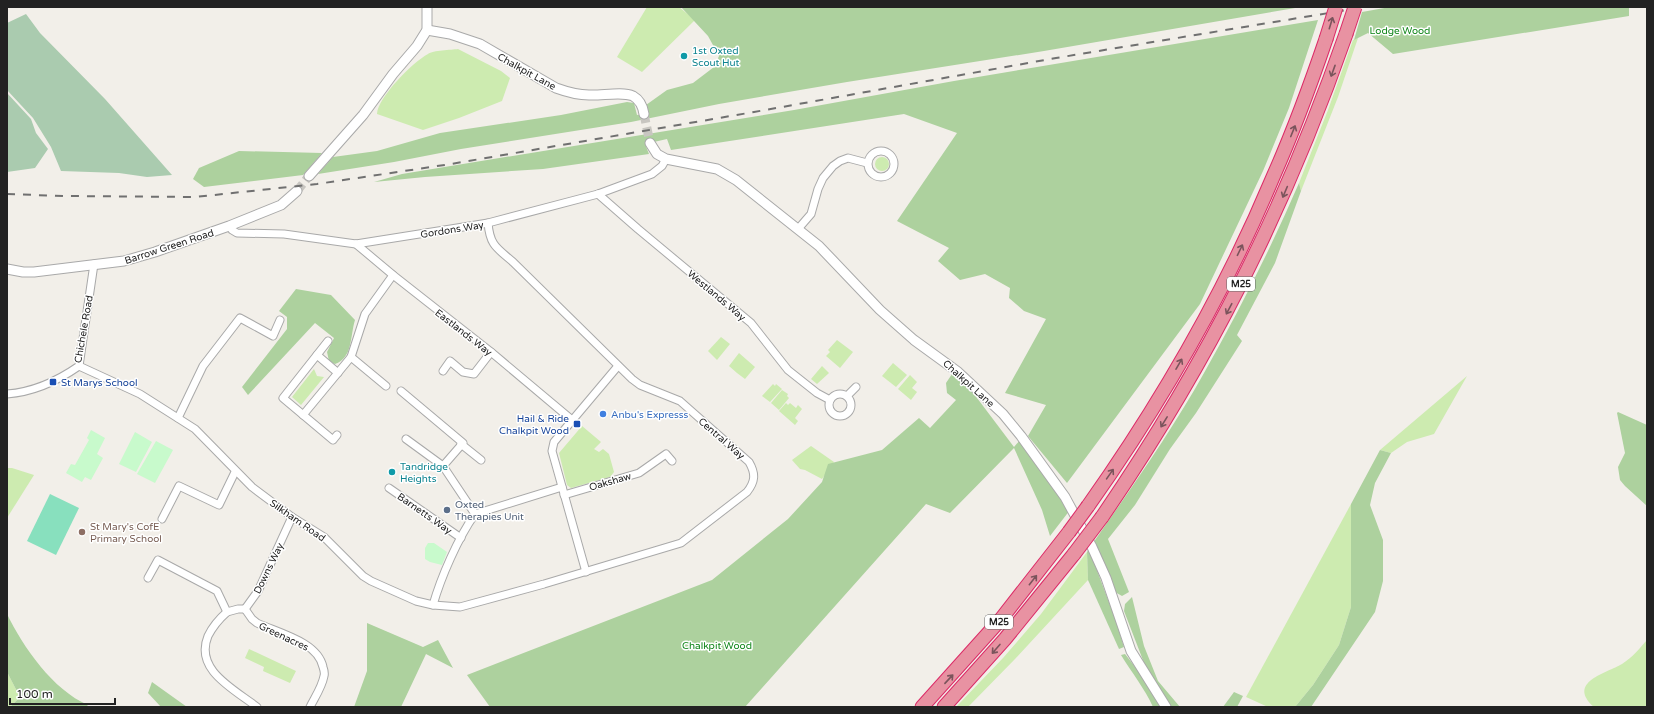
<svg xmlns="http://www.w3.org/2000/svg" width="1654" height="714" font-family="'Varela Round',sans-serif">
<style>
.grass{fill:#cdebb0}
.forest{fill:#add19e}
.cemetery{fill:#aacbaf}
.park{fill:#c8facc}
.pitch{fill:#88e0be}
.lines{fill:none;stroke-linecap:round;stroke-linejoin:round}
.tertiary-tunnel{stroke:#c8c6c1;stroke-width:9;stroke-dasharray:9 4.5;stroke-linecap:butt}
.minor-casing{stroke:#a9a9a9;stroke-width:9}
.tertiary-casing{stroke:#a9a9a9;stroke-width:11}
.motorway-casing{stroke:#dc2a67;stroke-width:15}
.minor{stroke:#fff;stroke-width:7}
.tertiary{stroke:#fff;stroke-width:9}
.motorway{stroke:#e892a2;stroke-width:13}
.rail{stroke:#707070;stroke-width:2;stroke-dasharray:8 8;stroke-linecap:butt}
.motorway-bridge-casing{stroke:#dc2a67;stroke-width:15;stroke-linecap:butt}
.motorway-bridge{stroke:#e892a2;stroke-width:13}
.oneway{stroke:#7b545c}
.culture-dot{fill:#0f9aa8;stroke:#fff;stroke-width:1.5}
.transit-dot{fill:#1a4fb4;stroke:#fff;stroke-width:1.5}
.shop-dot{fill:#3f7fe0;stroke:#fff;stroke-width:1.5}
.service-dot{fill:#5c6f8a;stroke:#fff;stroke-width:1.5}
.education-dot{fill:#8d6e63;stroke:#fff;stroke-width:1.5}
.labels{text-anchor:middle;stroke-width:3;stroke-linejoin:round;paint-order:stroke}
.shield{fill:#fff;stroke:#646464;stroke-width:1}
.shield-label{font-size:9px;font-weight:bold;fill:#222}
.park-label{font-size:10px;fill:#0c8416;stroke:#fff}
.culture-label{font-size:10px;fill:#0d838f;stroke:#fff;text-anchor:start}
.street-label{font-size:10px;fill:#222;stroke:#fff}
.transit-label{font-size:10px;fill:#164399;stroke:#fff;text-anchor:start}
.shop-label{font-size:10px;fill:#366cbe;stroke:#fff;text-anchor:start}
.service-label{font-size:10px;fill:#4e5e75;stroke:#fff;text-anchor:start}
.education-label{font-size:10px;fill:#785e54;stroke:#fff;text-anchor:start}
</style>
<rect width="100%" height="100%" fill="#f2efe9"/>
<g class="grass">
<polygon points="647,7 679,7 695,20 642,72 617,57"/>
<polygon points="1358,38 1338,97 1301,191 1299,183 1328,110 1353,40"/>
<path d="M458,49L501,71L510,78L502,101L459,118L423,130L377,114C378,97 413,62 428,54C433,50 451,50 458,49Z"/>
<circle cx="882" cy="164" r="7"/>
<polygon points="721,337 730,344 717,360 708,351"/>
<polygon points="837,340 853,352 840,368 826,356 830,352 828,350"/>
<polygon points="739,353 755,367 745,379 737,373 739,370 737,373 729,366"/>
<polygon points="893,363 907,375 896,387 882,376"/>
<polygon points="822,366 829,373 817,384 811,379"/>
<polygon points="314,369 317,376 324,377 301,405 292,397"/>
<polygon points="910,375 917,382 912,388 917,392 911,400 898,389"/>
<polygon points="1467,376 1434,434 1407,442 1391,453 1380,450"/>
<polygon points="773,384 775,386 776,384 782,389 770,402 762,396"/>
<polygon points="782,390 788,394 787,396 789,398 779,410 771,403"/>
<polygon points="786,403 788,405 790,403 796,408 798,405 802,409 795,418 798,421 795,425 779,411"/>
<polygon points="582,426 601,442 594,449 599,452 603,449 609,454 614,472 610,477 571,488 567,485 559,453"/>
<polygon points="811,446 834,462 822,479 805,470 800,469 792,460"/>
<polygon points="7,468 12,468 34,475 7,518"/>
<polygon points="1351,504 1351,607 1339,645 1313,685 1295,707 1268,707 1246,697"/>
<polygon points="1087,552 1088,580 1015,659 968,707 956,707 1003,658 1041,614"/>
<path d="M1647,640V707H1594C1566,682 1607,673 1622,664C1633,657 1639,649 1647,640Z"/>
<polygon points="249,649 296,671 290,683 263,671 264,667 245,658"/>
<polygon points="7,672 20,697 10,707 7,707"/>
</g>
<g class="forest">
<polygon points="681,7 1301,7 1044,51 847,82 719,104 631,122 461,149 394,162 318,174 333,157 377,151 440,133 561,115 627,102 634,103 637,115 649,113 646,105 667,90 693,83 714,67 719,56 708,36"/>
<polygon points="1390,7 1629,7 1629,16 1393,54 1368,33 1354,40 1362,12"/>
<polygon points="1318,20 1289,108 1263,171 1200,304 1067,483 1028,436 1046,405 1005,393 1046,319 1024,311 1009,298 1010,288 985,274 960,280 938,261 949,248 897,221 957,133 904,114 671,150 667,139 645,144 649,154 543,169 425,177 374,182 402,174 794,110 954,81"/>
<polygon points="239,151 322,153 303,175 204,187 193,179 199,168"/>
<path d="M1299,183L1301,191L1275,263L1237,335L1242,341L1196,413L1170,449L1135,505L1108,539L1129,592L1122,596L1115,592L1093,543C1132,487 1171,432 1204,373C1239,311 1271,248 1299,183Z"/>
<path d="M296,289L331,295L355,320C350,336 353,358 335,364L329,361L327,352L334,338L315,323L248,395L242,387L287,329V317L279,311Z"/>
<polygon points="952,374 968,386 1014,447 1020,440 1070,510 1050,536 1042,510 1014,448 950,513 926,504 745,707 490,707 467,675 712,580 788,519 822,482 828,464 882,450 919,418 930,428 956,400 947,393 946,383"/>
<polygon points="1618,412 1647,425 1647,506 1625,486 1620,480 1618,467 1625,453 1617,413"/>
<polygon points="1380,450 1391,453 1375,483 1370,505 1383,540 1383,581 1375,612 1311,707 1295,707 1313,685 1339,645 1351,607 1351,504"/>
<polygon points="1089,549 1116,621 1124,647 1119,649 1088,580 1087,552"/>
<polygon points="1132,597 1144,646 1158,681 1180,707 1170,707 1146,668 1124,611 1125,604"/>
<path d="M7,614C23,647 53,690 88,705L86,707H10L20,697L7,672Z"/>
<polygon points="367,623 423,647 438,640 453,668 426,654 401,707 354,707 367,671"/>
<path d="M1125,654L1143,677L1161,707H1153C1145,689 1132,673 1121,655Z"/>
<polygon points="152,682 187,707 161,707 148,693"/>
<polygon points="1234,692 1243,696 1237,707 1223,707"/>
</g>
<g class="cemetery">
<polygon points="26,14 40,33 105,99 172,175 147,177 119,173 61,171 51,147 33,118 7,90 7,23"/>
<polygon points="7,93 31,119 36,133 48,149 35,168 7,172"/>
</g>
<g class="park">
<polygon points="91,430 105,438 97,454 103,458 91,480 85,477 82,482 66,473 71,464 75,465 89,440 87,438"/>
<polygon points="135,432 152,442 136,472 119,464"/>
<polygon points="156,441 173,450 155,483 137,474"/>
<polygon points="428,543 434,543 447,552 442,565 430,562 425,559 425,548"/>
</g>
<polygon class="pitch" points="50,494 79,508 56,555 27,541"/>
<g class="lines">
<g class="tertiary-tunnel">
<polyline points="644,114 650,143"/>
<polyline points="297,191 309,176"/>
</g>
<g class="minor-casing">
<g id="minor">
<circle cx="881" cy="164" r="13"/>
<polyline points="598,194 638,229 751,323 788,370 817,393 830,400"/>
<polyline points="229,226 232,230 237,233 284,234 356,244 457,228 488,223 598,194 652,174 662,166 666,159"/>
<polyline points="798,229 811,214 818,189 823,178 833,166 840,161 848,158 867,163"/>
<polyline points="356,244 393,275 491,352 572,420"/>
<polyline points="328,341 283,398 333,440 337,435"/>
<polyline points="317,355 338,373"/>
<polyline points="351,357 386,386"/>
<path d="M79,366L140,394L195,429L252,487L292,517L324,537L363,576L371,581L416,601L433,605L460,607L544,584L681,543L747,492C755,482 756,474 749,462L680,401L640,385L632,379L513,262C497,248 490,246 488,223"/>
<polyline points="443,371 450,361 463,372 474,374 491,352"/>
<polyline points="401,391 463,443 443,466"/>
<circle cx="840" cy="405" r="11"/>
<path d="M7,394C34,392 56,382 79,366L94,264"/>
<polyline points="847,396 856,387"/>
<polyline points="303,415 351,357 365,314 393,275"/>
<polyline points="178,418 203,366 240,318 273,336 280,320"/>
<polyline points="406,439 443,466 475,514"/>
<polyline points="461,444 481,460"/>
<polyline points="389,488 461,538"/>
<polyline points="564,495 639,473 666,454 672,461"/>
<polyline points="162,519 179,486 219,505 235,472"/>
<polyline points="586,572 552,451 554,442 618,366"/>
<polyline points="148,578 158,560 217,591 227,612 238,609 245,609"/>
<path d="M433,605C441,577 458,538 475,514L562,487"/>
<path d="M245,609L252,619L257,623C279,633 318,642 323,667C324,670 325,673 324,676C322,687 315,697 310,707"/>
<polyline points="245,609 258,591 292,517"/>
<path d="M227,612C219,619 213,626 208,636C194,670 234,689 257,707"/>
</g>
</g>
<g class="tertiary-casing">
<g id="tertiary">
<path d="M427,30L450,34L480,44L556,88C567,92 577,95 589,95C601,96 622,91 633,96C640,100 643,107 644,114"/>
<polyline points="650,143 657,154 666,159 717,169 736,180 819,246 880,310 914,340 958,372 1003,414 1021,436 1065,497 1092,547 1106,578 1131,651 1166,707"/>
<polyline points="309,176 363,115 393,74 417,46 427,30 427,7"/>
<polyline points="7,269 23,272 34,272 124,261 155,252 229,226 281,205 297,191"/>
</g>
</g>
<g class="motorway-casing">
<g id="motorway">
<path d="M1088,506C1161,403 1224,294 1273,177C1293,132 1310,86 1326,39"/>
<path d="M1102,517C1207,364 1285,209 1346,34"/>
<polyline points="922,707 1001,619 1069,532"/>
<polyline points="944,707 1005,639 1074,554"/>
</g>
</g>
<use href="#minor" class="minor"/>
<use href="#tertiary" class="tertiary"/>
<use href="#motorway" class="motorway"/>
<polyline class="rail" points="7,194 63,196 195,197 317,184 451,164 754,112 1056,58 1365,7"/>
<g class="motorway-bridge-casing">
<g id="motorway-bridge">
<polyline points="1346,34 1355,7"/>
<polyline points="1326,39 1336,7"/>
<polyline points="1069,532 1088,506"/>
<polyline points="1074,554 1102,517"/>
</g>
</g>
<use href="#motorway-bridge" class="motorway-bridge"/>
</g>
<defs><path id="oneway-shaft" d="M-6 0H5M1.5-3L5.5 0L1.5 3" fill="none" stroke-width="1.6" stroke-linecap="round" stroke-linejoin="round"/></defs>
<g class="oneway">
<use href="#oneway-shaft" transform="translate(1331 23) rotate(-73)"/>
<use href="#oneway-shaft" transform="translate(1333 71) rotate(110)"/>
<use href="#oneway-shaft" transform="translate(1293 131) rotate(-68)"/>
<use href="#oneway-shaft" transform="translate(1285 192) rotate(113)"/>
<use href="#oneway-shaft" transform="translate(1240 250) rotate(-64)"/>
<use href="#oneway-shaft" transform="translate(1229 309) rotate(118)"/>
<use href="#oneway-shaft" transform="translate(1179 364) rotate(-60)"/>
<use href="#oneway-shaft" transform="translate(1164 422) rotate(122)"/>
<use href="#oneway-shaft" transform="translate(1110 474) rotate(-55)"/>
<use href="#oneway-shaft" transform="translate(1033 580) rotate(-52)"/>
<use href="#oneway-shaft" transform="translate(996 649) rotate(131)"/>
<use href="#oneway-shaft" transform="translate(949 679) rotate(-47)"/>
</g>
<g class="culture-dot">
<circle cx="684" cy="56" r="4"/>
<circle cx="392" cy="472" r="4"/>
</g>
<g class="transit-dot">
<rect x="49" y="378" width="8" height="8" rx="2"/>
<rect x="573" y="420" width="8" height="8" rx="2"/>
</g>
<circle class="shop-dot" cx="603" cy="414" r="4"/>
<circle class="service-dot" cx="447" cy="510" r="4"/>
<circle class="education-dot" cx="82" cy="532" r="4"/>
<g class="labels">
<g class="shield">
<rect x="1227" y="277" width="28" height="14" rx="3"/>
<rect x="985" y="615" width="28" height="14" rx="3"/>
</g>
<g class="shield-label">
<text x="1241" y="287">M25</text>
<text x="999" y="625">M25</text>
</g>
<g class="park-label">
<text x="1400" y="34">Lodge Wood</text>
<text x="717" y="649">Chalkpit Wood</text>
</g>
<g class="culture-label">
<text x="692" y="54">1st Oxted<tspan x="692" dy="12">Scout Hut</tspan></text>
<text x="400" y="470">Tandridge<tspan x="400" dy="12">Heights</tspan></text>
</g>
<g class="street-label">
<text transform="translate(527 71) rotate(29)" y="4">Chalkpit Lane</text>
<text transform="translate(452 229) rotate(-9)" y="4">Gordons Way</text>
<text transform="translate(169 246) rotate(-18)" y="4">Barrow Green Road</text>
<text transform="translate(717 295) rotate(40)" y="4">Westlands Way</text>
<text transform="translate(83 329) rotate(-80)" y="4">Chichele Road</text>
<text transform="translate(464 332) rotate(38)" y="4">Eastlands Way</text>
<text transform="translate(969 383) rotate(42)" y="4">Chalkpit Lane</text>
<text transform="translate(722 438) rotate(41)" y="4">Central Way</text>
<text transform="translate(610 481) rotate(-16)" y="4">Oakshaw</text>
<text transform="translate(425 513) rotate(35)" y="4">Barnetts Way</text>
<text transform="translate(298 520) rotate(35)" y="4">Silkham Road</text>
<text transform="translate(268 568) rotate(-64)" y="4">Downs Way</text>
<text transform="translate(284 636) rotate(25)" y="4">Greenacres</text>
</g>
<g class="transit-label">
<text x="61" y="386">St Marys School</text>
<text x="569" y="422" text-anchor="end">Hail &amp; Ride<tspan x="569" dy="12">Chalkpit Wood</tspan></text>
</g>
<g class="shop-label">
<text x="611" y="418">Anbu's Expresss</text>
</g>
<g class="service-label">
<text x="455" y="508">Oxted<tspan x="455" dy="12">Therapies Unit</tspan></text>
</g>
<g class="education-label">
<text x="90" y="530">St Mary's CofE<tspan x="90" dy="12">Primary School</tspan></text>
</g>
</g>
<rect width="1654" height="714" fill="none" stroke="#222222" stroke-width="16"/>
<path d="M10 698v6h105v-6" fill="none" stroke="#222222" stroke-width="2"/>
<text x="16" y="698" font-size="12" fill="#222222" stroke="#ffffff" stroke-width="3" paint-order="stroke">100 m</text>
</svg>
